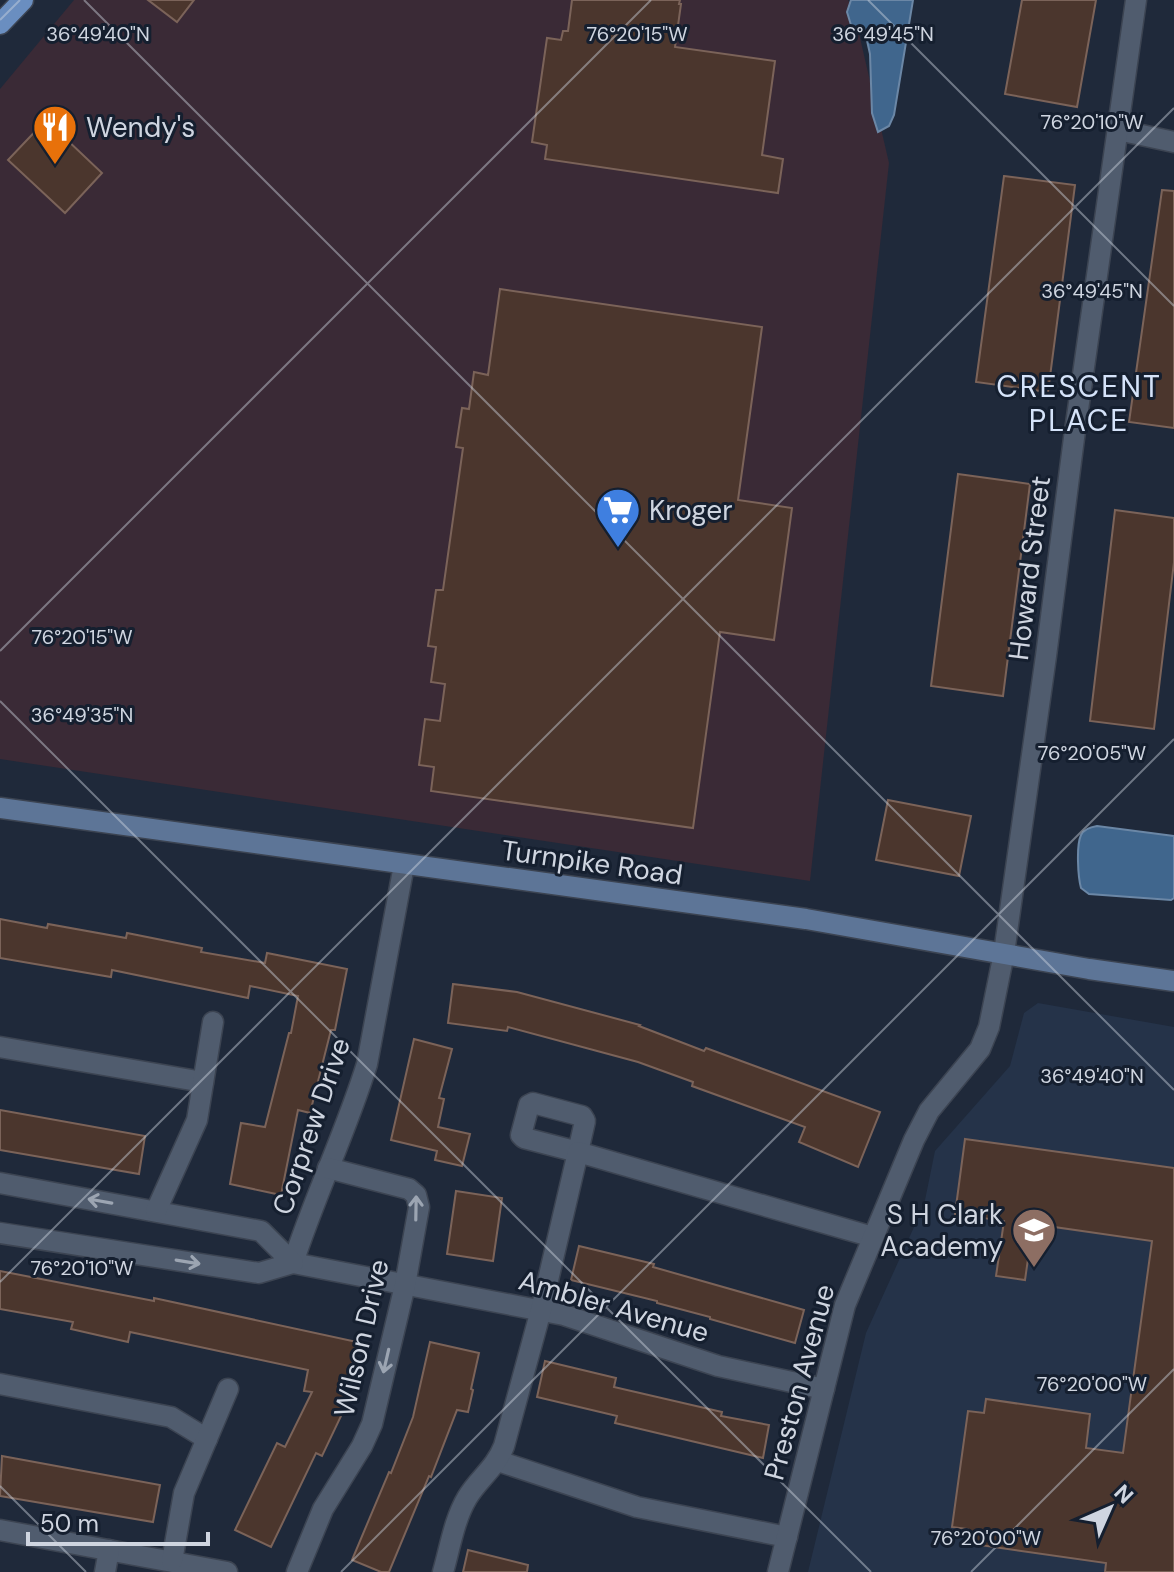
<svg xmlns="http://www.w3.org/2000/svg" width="1174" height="1572" font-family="'DM Sans',sans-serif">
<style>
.commercial{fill:#3a2a36}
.built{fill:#253349}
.water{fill:#40668d;stroke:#6b87a6;stroke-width:2}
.building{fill:#4b362d;stroke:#7b6359;stroke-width:2}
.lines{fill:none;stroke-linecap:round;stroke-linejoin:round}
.street-casing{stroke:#3c4452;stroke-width:23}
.secondary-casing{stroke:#3c4452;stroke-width:23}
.primary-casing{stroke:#3c4452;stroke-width:23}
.street{stroke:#505c6e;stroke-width:20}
.secondary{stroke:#5d7597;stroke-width:20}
.primary{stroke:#6a8ec0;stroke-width:20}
.oneway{stroke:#9ca5b2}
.ticks{fill:none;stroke:#cfd5e0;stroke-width:2;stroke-opacity:0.45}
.labels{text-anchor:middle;stroke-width:6;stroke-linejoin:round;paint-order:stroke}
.poi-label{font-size:28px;fill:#cfd5e0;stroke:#151f2f;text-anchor:start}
.street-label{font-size:28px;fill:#cfd5e0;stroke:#151f2f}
.neighbourhood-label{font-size:30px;letter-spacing:2px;fill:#d5e3f9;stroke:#151f2f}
.ticks-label{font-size:20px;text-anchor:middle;fill:#cfd5e0;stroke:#151f2f;stroke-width:6;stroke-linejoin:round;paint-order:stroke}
</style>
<rect width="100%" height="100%" fill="#1f293a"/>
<polygon class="commercial" points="74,0 848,0 854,12 889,163 810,881 0,759 0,89"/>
<polygon class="built" points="1038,1003 1174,1027 1174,1572 808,1572 866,1333 924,1205 935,1151 1010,1066 1024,1013"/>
<g class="water">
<polygon points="851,0 913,0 894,115 889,126 878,132 872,113 870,54 866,36 851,25 847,12"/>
<path d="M1097,826L1174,836V898L1171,900L1089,894L1081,888C1078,877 1076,846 1081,835C1084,829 1091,827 1097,826Z"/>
</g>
<g class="building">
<polygon points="148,0 194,0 177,22"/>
<polygon points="572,0 680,0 679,4 681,4 675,47 775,61 762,155 783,159 778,193 545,159 547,145 532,142 547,38 561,40 563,31 568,31"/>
<polygon points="1022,0 1096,0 1077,107 1005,94"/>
<polygon points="46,120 102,173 65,213 8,160"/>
<polygon points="1004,176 1075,185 1048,392 976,382"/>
<polygon points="1162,190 1174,191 1174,428 1129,422"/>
<polygon points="500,289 762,327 738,500 792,508 774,640 720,632 693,828 431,791 434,767 419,765 425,719 440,721 445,684 431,682 436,647 428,646 436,590 443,590 463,448 456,447 462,408 469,409 474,372 488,375"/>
<polygon points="958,474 1030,484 1003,696 931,686"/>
<polygon points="1115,510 1174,518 1174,562 1154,729 1090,721"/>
<polygon points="888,800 971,816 959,876 876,860"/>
<polygon points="0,919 47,928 48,924 126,938 127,933 202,948 201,952 265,963 267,953 347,969 335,1030 331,1030 310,1113 298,1110 281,1195 230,1184 241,1123 265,1127 289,1033 291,1033 298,996 250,986 248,998 112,970 111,977 0,958"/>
<polygon points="453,984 517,992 640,1025 639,1026 704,1051 706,1048 880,1112 858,1167 799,1142 805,1127 692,1086 693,1082 638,1062 508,1027 507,1031 448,1023"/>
<polygon points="414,1039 452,1049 439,1098 444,1099 438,1127 470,1134 462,1166 435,1160 437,1151 391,1140"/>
<polygon points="0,1110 145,1136 139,1174 0,1150"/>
<polygon points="965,1139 1174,1168 1174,1572 1105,1572 1106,1563 966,1543 968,1529 952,1527 968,1411 984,1413 986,1399 1090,1414 1086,1448 1123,1453 1152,1241 1033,1224 1025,1280 996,1276 1004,1221 955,1214"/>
<polygon points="456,1191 502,1198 493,1261 447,1254"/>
<polygon points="579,1246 654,1264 653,1267 804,1310 795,1343 710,1319 710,1317 657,1303 657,1301 571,1280"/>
<polygon points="0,1271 154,1301 154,1298 357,1342 342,1414 322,1456 316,1453 271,1547 235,1530 277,1443 285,1447 312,1392 304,1391 308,1370 130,1332 128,1342 71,1329 73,1322 0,1309"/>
<polygon points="430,1342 479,1353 471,1389 473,1390 468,1412 457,1410 431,1477 429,1476 389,1572 381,1572 352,1560 389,1472 391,1473 413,1417"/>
<polygon points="545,1361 616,1378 614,1387 722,1412 721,1416 769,1425 763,1458 615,1423 617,1416 537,1397"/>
<polygon points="2,1456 160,1485 153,1522 0,1496"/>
<polygon points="468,1550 528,1565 527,1572 463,1572"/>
</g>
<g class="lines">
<g class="street-casing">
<g id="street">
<polyline points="1118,130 1174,142"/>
<path d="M404,865L367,1064C346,1132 315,1195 293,1263L564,1315L718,1366L824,1389"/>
<polyline points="0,1047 203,1082"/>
<polygon points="533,1103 582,1116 585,1121 578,1152 524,1138 521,1135 529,1105"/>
<polyline points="0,1183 261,1231 293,1263 259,1273 0,1233"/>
<polyline points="156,1211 197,1120 213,1022"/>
<polyline points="0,1384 171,1417 207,1439"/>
<polyline points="498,1461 637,1507 787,1537"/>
<polyline points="0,1530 227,1572"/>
<polyline points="172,1561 184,1493 228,1389"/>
<polyline points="105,1572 109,1550"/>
<polyline points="297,1572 323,1509 362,1446 372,1424 405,1285 419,1207 416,1195 409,1189 328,1168"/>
<path d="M443,1572C450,1548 454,1520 467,1498C478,1479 495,1469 504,1446L541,1310L578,1152L873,1237"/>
<polyline points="778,1572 845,1305 914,1140 929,1111 980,1049 989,1027 1004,953 1046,656 1074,438 1136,0"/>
</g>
</g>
<g class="secondary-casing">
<polyline id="secondary" points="0,808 806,919 1089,969 1174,981"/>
</g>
<g class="primary-casing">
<polyline id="primary" points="0,24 23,0"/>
</g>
<use href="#street" class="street"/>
<use href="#secondary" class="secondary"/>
<use href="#primary" class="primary"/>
</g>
<defs><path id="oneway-shaft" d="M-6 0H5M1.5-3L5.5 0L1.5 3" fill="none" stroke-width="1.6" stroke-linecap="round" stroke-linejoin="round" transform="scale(2)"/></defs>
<g class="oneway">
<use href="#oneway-shaft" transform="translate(100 1201) rotate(-170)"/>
<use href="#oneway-shaft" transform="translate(416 1208) rotate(-89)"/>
<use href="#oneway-shaft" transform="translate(188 1262) rotate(9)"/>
<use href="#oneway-shaft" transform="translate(386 1361) rotate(103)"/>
</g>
<path class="ticks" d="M84,0L1174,1090M868,0L1174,306M0,20L20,0M0,651L651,0M0,701L871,1572M0,1282L1174,108M0,1486L86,1572M341,1572L1174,739M971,1572L1174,1369"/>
<defs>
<g id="restaurant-pin" transform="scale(2.3)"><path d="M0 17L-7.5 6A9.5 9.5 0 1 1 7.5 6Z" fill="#e8710a" stroke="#151f2f"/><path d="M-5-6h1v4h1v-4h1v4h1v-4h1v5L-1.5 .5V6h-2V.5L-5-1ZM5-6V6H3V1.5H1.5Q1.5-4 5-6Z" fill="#fff"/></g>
<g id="supermarket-pin" transform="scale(2.3)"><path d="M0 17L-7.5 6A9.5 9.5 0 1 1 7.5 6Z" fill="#3f7fe0" stroke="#151f2f"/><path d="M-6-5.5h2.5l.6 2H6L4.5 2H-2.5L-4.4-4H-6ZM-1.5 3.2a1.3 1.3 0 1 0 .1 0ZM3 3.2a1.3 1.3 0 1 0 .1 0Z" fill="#fff"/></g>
<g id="school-pin" transform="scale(2.3)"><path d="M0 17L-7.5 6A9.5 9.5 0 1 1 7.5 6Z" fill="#8d6e63" stroke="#151f2f"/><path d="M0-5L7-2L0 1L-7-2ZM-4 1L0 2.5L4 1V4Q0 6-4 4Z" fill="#fff"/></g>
</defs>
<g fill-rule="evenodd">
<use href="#restaurant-pin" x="55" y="127"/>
<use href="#supermarket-pin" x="618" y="510"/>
<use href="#school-pin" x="1034" y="1230"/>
</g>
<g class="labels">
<g class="poi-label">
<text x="86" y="137">Wendy's</text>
<text x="649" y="520">Kroger</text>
<text x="1003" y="1224" text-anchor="end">S H Clark<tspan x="1003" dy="32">Academy</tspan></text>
</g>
<g class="street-label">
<text transform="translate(1029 568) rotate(-83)" y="10">Howard Street</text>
<text transform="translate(592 862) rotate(8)" y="10">Turnpike Road</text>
<text transform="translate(311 1126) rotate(-71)" y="10">Corprew Drive</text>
<text transform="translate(614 1306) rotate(16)" y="10">Ambler Avenue</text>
<text transform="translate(361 1338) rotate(-77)" y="10">Wilson Drive</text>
<text transform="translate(799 1382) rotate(-75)" y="10">Preston Avenue</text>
</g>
<g class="neighbourhood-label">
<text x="1079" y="397">CRESCENT<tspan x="1079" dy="34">PLACE</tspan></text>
</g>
</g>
<g class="ticks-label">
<text x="98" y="41">36°49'40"N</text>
<text x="637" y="41">76°20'15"W</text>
<text x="883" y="41">36°49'45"N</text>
<text x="1092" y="129">76°20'10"W</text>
<text x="1092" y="298">36°49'45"N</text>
<text x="82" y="644">76°20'15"W</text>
<text x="82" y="722">36°49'35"N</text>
<text x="1092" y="760">76°20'05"W</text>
<text x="1092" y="1083">36°49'40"N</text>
<text x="82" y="1275">76°20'10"W</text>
<text x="1092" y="1391">76°20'00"W</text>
<text x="986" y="1545">76°20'00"W</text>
</g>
<g transform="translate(1110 1508) rotate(45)" stroke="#151f2f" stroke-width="6" paint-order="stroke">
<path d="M0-6L14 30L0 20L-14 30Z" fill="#cfd5e0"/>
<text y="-12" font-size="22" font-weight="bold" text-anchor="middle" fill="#cfd5e0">N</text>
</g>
<path d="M28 1532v12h180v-12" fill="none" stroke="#cfd5e0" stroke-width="4"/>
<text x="40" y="1532" font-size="24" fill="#cfd5e0" stroke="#151f2f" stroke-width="6" paint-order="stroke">50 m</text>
</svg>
